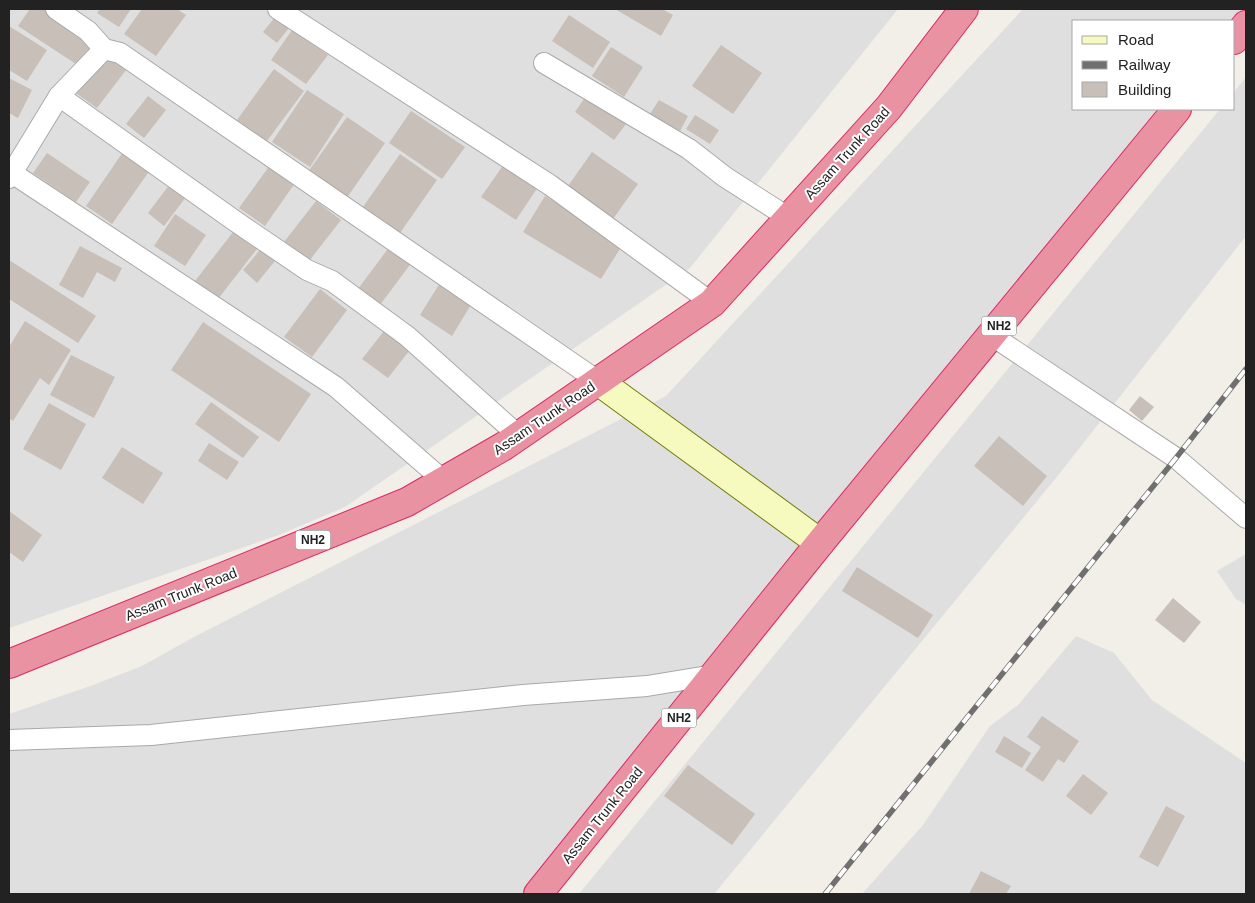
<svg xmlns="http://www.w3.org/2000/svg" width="1255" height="903" font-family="Arial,sans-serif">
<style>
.residential{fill:#e0dfdf}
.building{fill:#c7bfb8}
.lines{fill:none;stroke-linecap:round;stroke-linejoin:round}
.street-casing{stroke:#a9a9a9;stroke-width:22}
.secondary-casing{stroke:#707d05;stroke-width:30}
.highway-casing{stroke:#dc2a67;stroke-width:30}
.street{stroke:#fff;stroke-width:20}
.secondary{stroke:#f7fabf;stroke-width:28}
.highway{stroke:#e892a2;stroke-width:28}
.rail-casing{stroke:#707070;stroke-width:5.5}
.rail{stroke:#fff;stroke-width:4;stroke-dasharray:11;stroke-linecap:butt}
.labels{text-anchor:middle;stroke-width:4;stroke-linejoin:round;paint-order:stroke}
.shield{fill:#fff;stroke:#646464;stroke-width:1}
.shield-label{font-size:12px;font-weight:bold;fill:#222}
.street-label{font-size:14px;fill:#222;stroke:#fff}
</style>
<rect width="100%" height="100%" fill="#f2efe9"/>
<g class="residential">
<polygon points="9,9 898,9 690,268 345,507 279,535 9,628"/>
<polygon points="1023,9 1243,9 1233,21 1074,21 1074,109 1162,109 526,894 9,894 9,714 93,685 142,666 192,638 666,396"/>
<polygon points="1246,77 1246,236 1056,478 714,894 579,894 1220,109 1234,109 1234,92"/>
<polygon points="1246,554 1246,605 1236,599 1217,571"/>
<polygon points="1076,636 1114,653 1152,700 1246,763 1246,894 862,894 923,825 990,726 1018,705"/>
</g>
<g class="building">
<polygon points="30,9 47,9 96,41 79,66 18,26"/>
<polygon points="100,9 131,9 119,27 97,13"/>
<polygon points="142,9 177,9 186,15 156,56 124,34"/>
<polygon points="615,9 662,9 673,15 661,36"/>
<polygon points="569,15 610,42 593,68 552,41"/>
<polygon points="275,17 289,28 277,43 263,32"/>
<polygon points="9,26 47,50 27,81 9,70"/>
<polygon points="292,30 328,55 306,84 271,60"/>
<polygon points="721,45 762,73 733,114 692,86"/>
<polygon points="611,47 643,67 624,97 592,76"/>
<polygon points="102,53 126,70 97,108 73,91"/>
<polygon points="274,69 304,91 267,141 237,120"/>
<polygon points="9,78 32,90 18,118 9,113"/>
<polygon points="307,90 344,114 310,167 272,142"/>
<polygon points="148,96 166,110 144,138 126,124"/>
<polygon points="586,96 626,124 614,140 575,112"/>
<polygon points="659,100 688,116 680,131 650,114"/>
<polygon points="411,111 465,147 442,179 389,143"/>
<polygon points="695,115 719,130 710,144 686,129"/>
<polygon points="347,117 385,143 346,199 308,172"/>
<polygon points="123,152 150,170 112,224 86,206"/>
<polygon points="592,152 638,184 613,219 568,186"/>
<polygon points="47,153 90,182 76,202 33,173"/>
<polygon points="400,154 437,180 400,233 363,207"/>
<polygon points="504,164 538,187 516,220 481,197"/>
<polygon points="270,165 295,183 265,226 239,208"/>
<polygon points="170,184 186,197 164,226 148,213"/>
<polygon points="545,196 623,244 601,279 523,232"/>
<polygon points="316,201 341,220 309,261 284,242"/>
<polygon points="175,214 206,235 185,266 154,246"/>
<polygon points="237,227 260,245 218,299 195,281"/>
<polygon points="265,244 279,256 257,283 243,270"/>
<polygon points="80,246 122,268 115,282 97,272 83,298 59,285"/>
<polygon points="390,246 412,262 380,305 358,289"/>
<polygon points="9,260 96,316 78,343 9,299"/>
<polygon points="440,283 472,303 452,336 420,315"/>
<polygon points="320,289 347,310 312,357 284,337"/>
<polygon points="25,321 71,350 49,385 40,378 13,421 9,418 9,347"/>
<polygon points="203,322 311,394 279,442 171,370"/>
<polygon points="384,331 409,351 388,378 362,359"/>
<polygon points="71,355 115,377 94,418 50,395"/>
<polygon points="1140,396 1154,407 1142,421 1129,410"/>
<polygon points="211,402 259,437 243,458 195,424"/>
<polygon points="49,403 86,424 61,470 23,449"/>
<polygon points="999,436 1047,476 1023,506 974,466"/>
<polygon points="209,443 239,462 227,480 198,461"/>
<polygon points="122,447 163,473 143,504 102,478"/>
<polygon points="9,511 42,535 23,562 9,552"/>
<polygon points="857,567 933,615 918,638 842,591"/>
<polygon points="1173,598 1201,622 1184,643 1155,620"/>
<polygon points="1042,716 1079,741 1064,763 1058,759 1043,782 1025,770 1041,747 1027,737"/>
<polygon points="1004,736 1031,753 1022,768 995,752"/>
<polygon points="688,765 755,814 732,845 664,796"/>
<polygon points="1083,774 1108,793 1091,815 1066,796"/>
<polygon points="1166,806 1185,816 1158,867 1139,857"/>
<polygon points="981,871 1011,886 1006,894 969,894"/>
</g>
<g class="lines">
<g class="street-casing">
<g id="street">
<polyline points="56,9 88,31 104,49 120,53 598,381"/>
<polyline points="278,9 550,185 712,303"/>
<polyline points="544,63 689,149 725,177 789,218"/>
<polyline points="59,96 235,221 307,270 332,281 407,336 519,436"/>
<polyline points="12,173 336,387 444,481"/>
<polyline points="9,178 59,96 104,49"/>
<polyline points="991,335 1176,458 1246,518"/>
<polyline points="9,740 151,735 523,695 647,686 714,675"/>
</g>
</g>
<g class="secondary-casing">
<polyline id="secondary" points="598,381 820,543"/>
</g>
<g class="highway-casing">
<g id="highway">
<polyline points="1234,40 1246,25"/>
<polyline points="9,664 407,502 504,446 712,303 889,107 964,9"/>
<polyline points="538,894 820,543 1177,109"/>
</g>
</g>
<use href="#street" class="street"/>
<use href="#secondary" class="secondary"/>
<use href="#highway" class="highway"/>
<g class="rail-casing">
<polyline id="rail" points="825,894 1176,458 1246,369"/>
</g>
<use href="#rail" class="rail"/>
</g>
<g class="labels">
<g class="shield">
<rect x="981.5" y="316.5" width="35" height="19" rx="4"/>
<rect x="295.5" y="530.5" width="35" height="19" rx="4"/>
<rect x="661.5" y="708.5" width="35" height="19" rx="4"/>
</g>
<g class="shield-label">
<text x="999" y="330">NH2</text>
<text x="313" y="544">NH2</text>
<text x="679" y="722">NH2</text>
</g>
<g class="street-label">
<text transform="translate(847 153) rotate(-48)" y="5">Assam Trunk Road</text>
<text transform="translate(544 418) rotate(-34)" y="5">Assam Trunk Road</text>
<text transform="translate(181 594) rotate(-22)" y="5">Assam Trunk Road</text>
<text transform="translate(602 815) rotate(-51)" y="5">Assam Trunk Road</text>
</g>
</g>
<rect width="1255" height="903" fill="none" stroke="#222222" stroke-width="20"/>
<rect x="1072" y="20" width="162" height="90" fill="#ffffff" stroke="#a7a7a7"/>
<rect x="1082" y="36" width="25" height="8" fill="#f7fabf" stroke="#a7a7a7"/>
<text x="1118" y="45" font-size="15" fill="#222222">Road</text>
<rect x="1082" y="61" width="25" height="8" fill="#707070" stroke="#a7a7a7"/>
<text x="1118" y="70" font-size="15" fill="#222222">Railway</text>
<rect x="1082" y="82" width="25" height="15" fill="#c7bfb8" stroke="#a7a7a7"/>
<text x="1118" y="95" font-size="15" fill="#222222">Building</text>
</svg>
